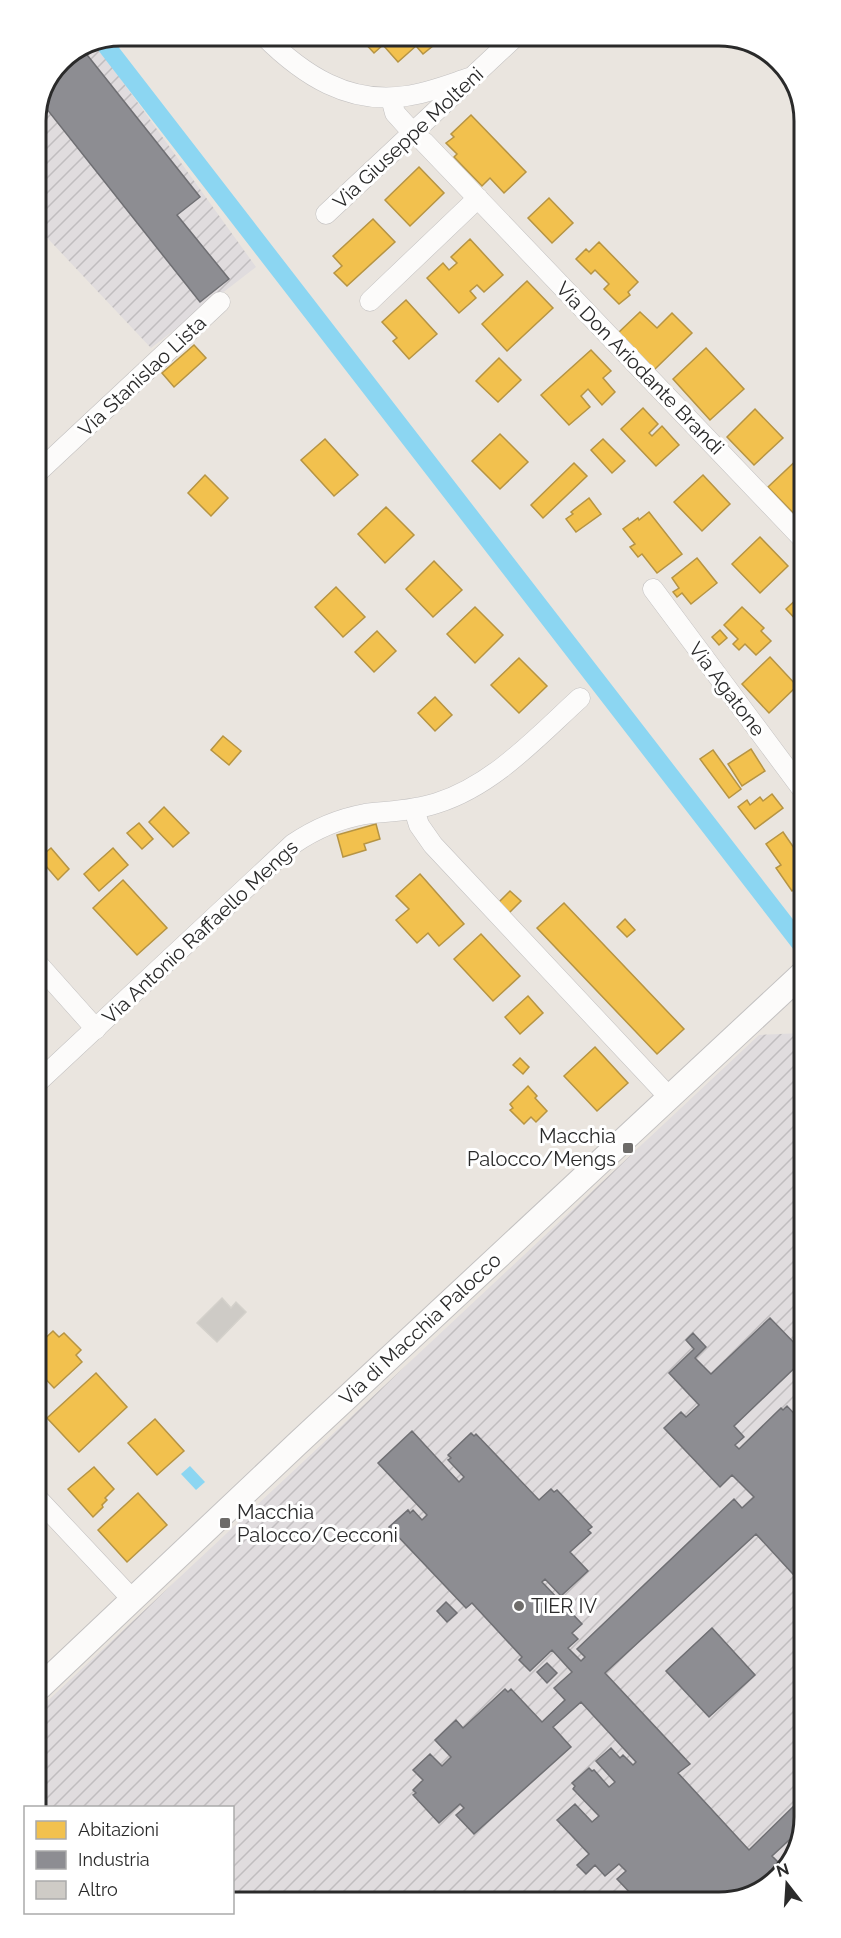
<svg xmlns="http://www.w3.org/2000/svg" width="841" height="1938" font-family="Raleway,sans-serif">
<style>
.industrial{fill:url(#industrial-furrows)}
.water{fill:#8cd6f2}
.homes{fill:#f2c14e;stroke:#b69443;stroke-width:1.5}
.industry{fill:#8d8d92;stroke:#6f6f73;stroke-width:1.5}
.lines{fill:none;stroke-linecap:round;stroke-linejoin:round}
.canal{stroke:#8cd6f2;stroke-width:18}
.building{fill:#cecbc6;stroke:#d4d1cb;stroke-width:1.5}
.minor-casing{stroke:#c3c1c1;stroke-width:21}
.tertiary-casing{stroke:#c3c1c1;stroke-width:26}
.minor{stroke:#fcfbfa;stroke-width:20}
.tertiary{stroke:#fcfbfa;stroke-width:24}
.poi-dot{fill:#6d6b69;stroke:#fff;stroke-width:2}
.labels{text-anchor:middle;stroke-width:6;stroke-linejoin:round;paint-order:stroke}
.street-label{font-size:20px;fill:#2a2a2a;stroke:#fff}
.poi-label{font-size:20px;fill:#2a2a2a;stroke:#fff;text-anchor:start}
.rim{fill:none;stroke:#2a2a2a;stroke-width:3}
</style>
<defs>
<pattern id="industrial-furrows" width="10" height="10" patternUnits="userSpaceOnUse" patternTransform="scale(1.5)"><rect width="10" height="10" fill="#e0dcde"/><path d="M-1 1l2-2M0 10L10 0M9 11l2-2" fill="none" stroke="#c0bdbf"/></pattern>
</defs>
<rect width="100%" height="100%" fill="#eae5df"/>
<g class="industrial">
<polygon points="97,46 256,267 151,348 36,226 36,116 61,61"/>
<polygon points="803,1033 805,1817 788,1868 747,1898 233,1901 232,1808 40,1807 40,1708 759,1035"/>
</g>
<polygon class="water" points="190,1466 205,1482 196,1490 181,1474"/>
<g class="homes">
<polygon points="338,36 428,36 434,45 423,54 416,46 398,62 383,45 374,53 362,40 355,46 349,39 344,43"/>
<polygon points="471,115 526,172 504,193 490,178 482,186 454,157 457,154 446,143 454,137 451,134"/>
<polygon points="419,167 444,193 410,226 385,200"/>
<polygon points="549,198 573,223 552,243 528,218"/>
<polygon points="373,219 395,242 347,286 334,273 342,266 333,256"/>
<polygon points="470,239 503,275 484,292 477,285 470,291 476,298 459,313 427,278 443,263 449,270 457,263 451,257"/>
<polygon points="599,242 638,282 628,292 630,295 619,304 604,289 609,284 595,270 591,274 576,259 586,249 589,252"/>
<polygon points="527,281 553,308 507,351 482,324"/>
<polygon points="406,300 437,334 409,359 393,341 397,338 382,322"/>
<polygon points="640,312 657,328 672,313 692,333 654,370 618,333"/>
<polygon points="194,345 206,358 174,387 162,373"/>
<polygon points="706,348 744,389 710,420 673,379"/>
<polygon points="591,350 611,371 603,378 615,392 602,405 588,389 581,396 590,407 569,425 541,395"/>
<polygon points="499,358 521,380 498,402 476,381"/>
<polygon points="643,408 658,424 649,433 652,436 662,426 679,445 656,466 621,429"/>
<polygon points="755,409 783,438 754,465 727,437"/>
<polygon points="500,434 528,462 500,489 472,461"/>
<polygon points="325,439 358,475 334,496 301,460"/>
<polygon points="603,439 625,461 612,473 591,450"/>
<polygon points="802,455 802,522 768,487"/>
<polygon points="574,463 587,476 543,518 531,505"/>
<polygon points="205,475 228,498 211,516 188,493"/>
<polygon points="703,475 730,504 702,531 674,502"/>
<polygon points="589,498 601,514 576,532 566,519 573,514 571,512"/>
<polygon points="386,507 414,535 385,563 358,534"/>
<polygon points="649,512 682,554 657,573 642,554 638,557 630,547 635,544 623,529 638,518 639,520"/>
<polygon points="760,537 788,566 760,593 732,564"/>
<polygon points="697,558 717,583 691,604 682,593 677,597 673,592 679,588 672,578"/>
<polygon points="434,561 462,590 433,617 406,589"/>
<polygon points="336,587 365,617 343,637 315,607"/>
<polygon points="802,594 802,626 786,609"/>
<polygon points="475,607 503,635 475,663 447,634"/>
<polygon points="742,607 764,628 761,631 771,641 756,655 745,644 739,650 733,644 738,639 724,625"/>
<polygon points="720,630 727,638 719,645 712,637"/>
<polygon points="377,631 396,651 374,672 355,652"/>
<polygon points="770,657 797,686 769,713 742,684"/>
<polygon points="519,658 547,686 519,713 491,685"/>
<polygon points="435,697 452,715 435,731 418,713"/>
<polygon points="802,723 802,735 796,728"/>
<polygon points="223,736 241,751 229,765 211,750"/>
<polygon points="751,749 765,771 742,786 728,764"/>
<polygon points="713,750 741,789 729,798 700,759"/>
<polygon points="772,794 783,808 755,829 738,807 747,800 750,805 760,797 763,801"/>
<polygon points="164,807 189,833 173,847 149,822"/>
<polygon points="139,823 153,839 142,849 127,833"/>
<polygon points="376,824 380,839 364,844 366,850 343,857 337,835"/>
<polygon points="783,832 803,861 803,863 795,868 803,879 803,884 792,891 776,868 781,865 766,844"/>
<polygon points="51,848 69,869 58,880 39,858"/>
<polygon points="113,848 128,865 99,891 84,874"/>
<polygon points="420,874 464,924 439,946 428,933 417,943 396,920 409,909 396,896"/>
<polygon points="123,880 167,928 137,955 93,908"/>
<polygon points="510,891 521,901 507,915 496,905"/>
<polygon points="564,903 684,1029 657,1054 537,928"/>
<polygon points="625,919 635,930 627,937 617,927"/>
<polygon points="481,934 520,976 493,1001 454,959"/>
<polygon points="528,996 543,1013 520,1034 505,1017"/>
<polygon points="595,1047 628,1083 597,1111 564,1076"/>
<polygon points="520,1058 529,1067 523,1074 513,1065"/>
<polygon points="528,1086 537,1096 535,1098 547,1111 536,1122 531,1117 524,1124 510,1110 513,1108 510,1104"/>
<polygon points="53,1331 59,1337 64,1333 81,1350 76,1355 82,1362 54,1388 39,1372 39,1344"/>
<polygon points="96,1373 127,1407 79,1452 47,1418"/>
<polygon points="155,1419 184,1451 157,1475 128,1443"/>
<polygon points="94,1467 114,1489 105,1498 107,1500 102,1505 103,1507 93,1517 68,1489"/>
<polygon points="138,1493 167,1525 127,1562 98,1530"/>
</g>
<g class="industry">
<polygon points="84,51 200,197 177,215 229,279 200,302 42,103 60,64 67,58"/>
<polygon points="770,1318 804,1353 804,1359 734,1426 744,1437 735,1445 739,1449 781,1408 783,1410 787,1406 804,1424 804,1586 756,1534 605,1673 690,1764 678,1773 749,1850 805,1795 805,1817 801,1829 772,1856 786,1870 747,1898 635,1898 617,1879 626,1871 619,1864 605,1876 595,1865 586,1874 577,1865 589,1854 557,1820 575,1804 592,1822 599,1816 573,1789 575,1786 572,1783 589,1768 592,1771 594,1770 609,1787 615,1782 596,1761 611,1748 620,1758 623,1755 633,1765 636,1762 581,1702 553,1727 571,1747 474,1834 456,1815 464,1808 460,1804 439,1823 413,1795 416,1793 413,1790 423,1780 413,1770 430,1754 442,1766 451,1757 435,1740 456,1720 463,1728 505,1689 508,1692 511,1689 542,1722 565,1700 554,1688 572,1672 552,1650 530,1671 519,1660 522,1657 472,1603 466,1608 389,1527 408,1510 410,1513 413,1510 422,1520 427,1515 378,1463 412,1431 459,1482 464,1477 448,1460 451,1458 448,1455 471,1433 474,1436 476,1434 539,1500 551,1489 554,1492 557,1490 592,1527 588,1530 591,1533 570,1552 588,1571 561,1596 545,1579 542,1582 582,1624 572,1633 578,1639 568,1648 581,1661 585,1657 577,1649 734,1499 742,1508 754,1497 732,1475 720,1487 664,1428 681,1412 686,1417 699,1405 669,1373 694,1349 686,1340 693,1333 706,1347 695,1358 711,1374"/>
<polygon points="446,1602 457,1613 447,1622 437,1611"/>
<polygon points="712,1628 755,1675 709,1717 666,1671"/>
<polygon points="547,1663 557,1673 547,1683 537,1672"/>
</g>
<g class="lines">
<polyline class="canal" points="104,43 803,947"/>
</g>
<polygon class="building" points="222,1298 231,1308 236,1302 246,1312 217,1342 197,1323"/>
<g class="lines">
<g class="minor-casing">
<g id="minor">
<path d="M264,36C303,75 349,105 406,96C428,93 448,85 469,78"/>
<polyline points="391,98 395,113 413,133"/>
<polyline points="424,142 802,538"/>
<polyline points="326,214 516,36"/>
<polyline points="370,301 478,198"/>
<polyline points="37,473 220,302"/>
<polyline points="653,589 802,789"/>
<polyline points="414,809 419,825 433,845 669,1097"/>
<polyline points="38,964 96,1029"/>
<path d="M39,1081L293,844C315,829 338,819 365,814C389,811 413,811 437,803C494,785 537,737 580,698"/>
<polyline points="40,1501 132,1599"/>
</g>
</g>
<g class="tertiary-casing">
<polyline id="tertiary" points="40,1687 297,1444 803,973"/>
</g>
<use href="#minor" class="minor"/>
<use href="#tertiary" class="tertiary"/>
</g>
<g class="poi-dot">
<rect x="622" y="1142" width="12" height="12" rx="3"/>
<rect x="219" y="1517" width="12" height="12" rx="3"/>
<circle cx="519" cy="1606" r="6"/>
</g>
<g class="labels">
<g class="street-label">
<text transform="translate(408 138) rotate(-43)" y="7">Via Giuseppe Molteni</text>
<text transform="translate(640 368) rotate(46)" y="7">Via Don Ariodante Brandi</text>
<text transform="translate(142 376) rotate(-43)" y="7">Via Stanislao Lista</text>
<text transform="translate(727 689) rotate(53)" y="7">Via Agatone</text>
<text transform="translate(200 932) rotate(-43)" y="7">Via Antonio Raffaello Mengs</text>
<text transform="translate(420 1329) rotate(-43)" y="7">Via di Macchia Palocco</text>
</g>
<g class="poi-label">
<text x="616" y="1143" text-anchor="end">Macchia<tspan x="616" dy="23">Palocco/Mengs</tspan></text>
<text x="237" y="1519">Macchia<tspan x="237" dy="23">Palocco/Cecconi</tspan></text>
<text x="531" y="1613">TIER IV</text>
</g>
</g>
<path d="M0 0H841V1938H0ZM121 46H719A75 75 0 0 1 794 121V1817A75 75 0 0 1 719 1892H121A75 75 0 0 1 46 1817V121A75 75 0 0 1 121 46Z" fill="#fff" fill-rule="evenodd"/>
<path class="rim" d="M121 46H719A75 75 0 0 1 794 121V1817A75 75 0 0 1 719 1892H121A75 75 0 0 1 46 1817V121A75 75 0 0 1 121 46Z"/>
<rect x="24" y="1806" width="210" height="108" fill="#ffffff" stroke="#aaaaaa" stroke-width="1.5"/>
<rect x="36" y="1821" width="30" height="18" fill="#f2c14e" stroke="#aaaaaa" stroke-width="1.5"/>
<text x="78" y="1836" font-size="18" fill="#2a2a2a">Abitazioni</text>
<rect x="36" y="1851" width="30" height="18" fill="#8d8d92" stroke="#aaaaaa" stroke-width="1.5"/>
<text x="78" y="1866" font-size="18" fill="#2a2a2a">Industria</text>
<rect x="36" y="1881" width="30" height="18" fill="#cecbc6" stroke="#aaaaaa" stroke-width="1.5"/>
<text x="78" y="1896" font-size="18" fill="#2a2a2a">Altro</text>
<g transform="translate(787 1884) rotate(343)" stroke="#ffffff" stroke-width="4.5" paint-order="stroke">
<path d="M0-4.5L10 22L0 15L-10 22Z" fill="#2a2a2a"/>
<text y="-9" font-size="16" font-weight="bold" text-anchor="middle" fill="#2a2a2a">N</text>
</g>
</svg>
